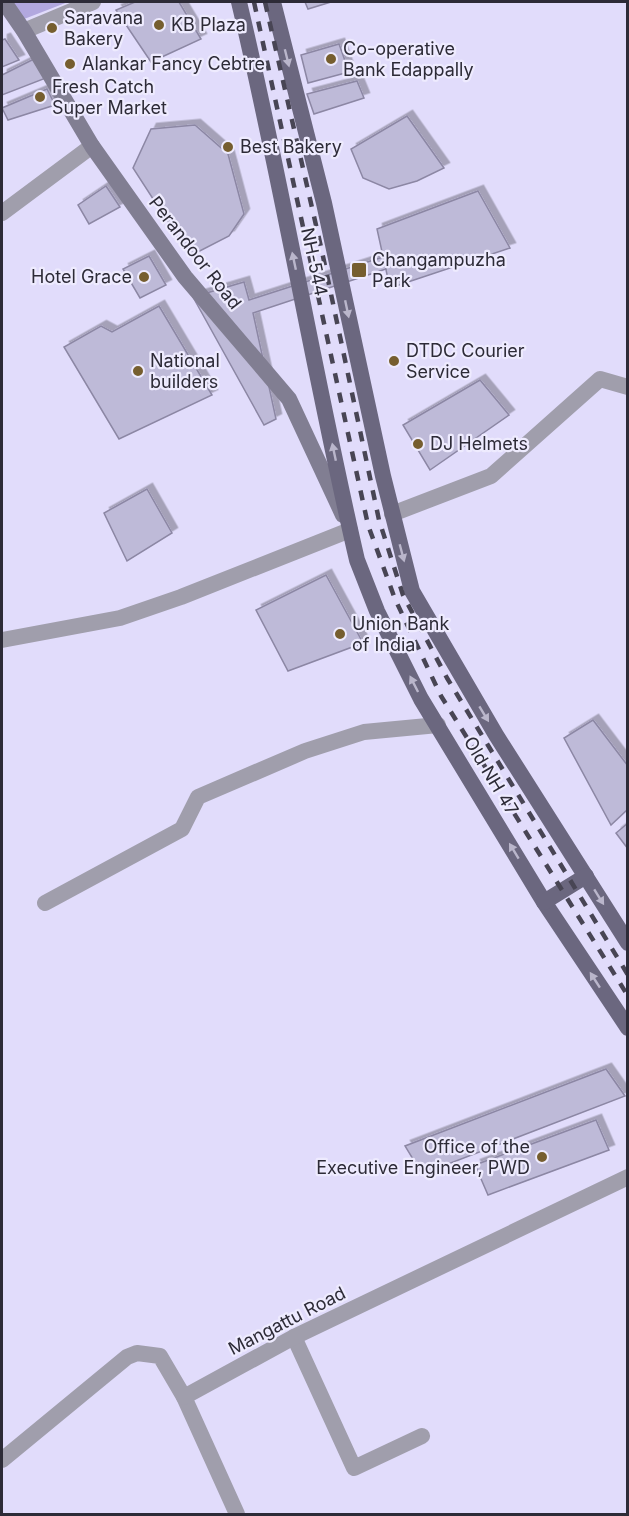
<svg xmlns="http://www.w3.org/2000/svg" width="629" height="1516" font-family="Inter,sans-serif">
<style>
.green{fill:#b2a8df}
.building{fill:#bebad8;stroke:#8c87a4;stroke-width:1.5;filter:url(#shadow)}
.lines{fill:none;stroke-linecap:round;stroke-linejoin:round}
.minor{stroke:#a09eac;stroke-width:16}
.tertiary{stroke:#a09eac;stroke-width:16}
.secondary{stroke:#817e92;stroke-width:16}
.primary{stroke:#6b677f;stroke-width:16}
.rail{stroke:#484554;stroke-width:4.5;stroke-dasharray:10 10;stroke-linecap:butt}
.oneway{fill:#bab6cb}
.poi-dot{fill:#765e2f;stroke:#eeebfe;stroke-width:2}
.labels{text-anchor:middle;stroke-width:4.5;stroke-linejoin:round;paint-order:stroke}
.poi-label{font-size:18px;fill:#2d2b37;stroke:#eeebfe;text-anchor:start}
.street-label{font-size:18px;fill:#2d2b37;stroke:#eeebfe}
</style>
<defs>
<filter id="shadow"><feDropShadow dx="5.5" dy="-5.5" stdDeviation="0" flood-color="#0004"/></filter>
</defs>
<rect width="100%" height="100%" fill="#e1dcfb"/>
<polygon class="green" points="7,2 68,2 19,21"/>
<g class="building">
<polygon points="135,2 179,2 201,39 151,62 116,10"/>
<polygon points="305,2 331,2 308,9"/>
<polygon points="5,39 19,60 2,67 2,40"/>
<polygon points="339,44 349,72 308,83 301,55"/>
<polygon points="34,59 46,78 2,95 2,75"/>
<polygon points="357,81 364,98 314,114 307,94"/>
<polygon points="47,89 55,105 8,120 2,108"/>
<polygon points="407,116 444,168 417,181 389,189 363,178 351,149"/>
<polygon points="195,125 228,154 244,214 229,236 190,256 133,168 151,129"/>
<polygon points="106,186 120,207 89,224 78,205"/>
<polygon points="478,191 510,248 390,288 377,229"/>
<polygon points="149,256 166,285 140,298 123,269"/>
<polygon points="383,257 386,269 253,313 276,419 264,425 193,297 244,282 249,300"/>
<polygon points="159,306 212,395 119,439 64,347 101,326 112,332"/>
<polygon points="480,380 509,415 430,470 403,425"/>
<polygon points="147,489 172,533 127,561 104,513"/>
<polygon points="326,575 363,643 288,671 256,610"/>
<polygon points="593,720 628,766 628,809 611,825 564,738"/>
<polygon points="628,823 628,849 616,833"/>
<polygon points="606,1069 625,1096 422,1174 405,1146"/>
<polygon points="596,1120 609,1150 488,1195 475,1165"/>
</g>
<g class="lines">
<g class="minor">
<polyline points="24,31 93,2"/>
<polyline points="2,213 92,146"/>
<polyline points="2,640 120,618 181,597 350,530"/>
<polyline points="45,903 182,829 198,797 305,751 364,732 438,725"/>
<polyline points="294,1337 354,1468 422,1436"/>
<polyline points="184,1397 237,1514"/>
<polyline points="2,1460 127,1357 137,1353 160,1356 184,1397 294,1337 628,1177"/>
</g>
<polyline class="tertiary" points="392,514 491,476 600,379 628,387"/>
<polyline class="secondary" points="4,2 24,31 92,146 185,277 289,399 343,515"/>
<g class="primary">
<path d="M239,2C283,187 314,375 357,560L377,611L421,699L544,902L628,1028"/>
<polyline points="273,2 324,203 383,476 412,591 496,735 628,943"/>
<polyline points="544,902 586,876"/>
</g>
<g class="rail">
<polyline points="254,2 368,525 395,599 441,696 628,996"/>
<polyline points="265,2 321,247 379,520 403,595 447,678 628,975"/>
</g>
</g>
<defs><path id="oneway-solid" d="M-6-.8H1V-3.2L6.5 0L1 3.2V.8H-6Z" transform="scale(1.5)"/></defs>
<g class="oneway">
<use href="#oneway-solid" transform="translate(287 58) rotate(76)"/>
<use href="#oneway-solid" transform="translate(294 261) rotate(-102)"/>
<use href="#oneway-solid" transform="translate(347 309) rotate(78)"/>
<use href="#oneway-solid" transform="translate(334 452) rotate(-102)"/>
<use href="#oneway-solid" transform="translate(402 553) rotate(75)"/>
<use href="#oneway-solid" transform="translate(414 684) rotate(-117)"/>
<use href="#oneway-solid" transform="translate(484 714) rotate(59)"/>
<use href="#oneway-solid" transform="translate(514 851) rotate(-121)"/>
<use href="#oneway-solid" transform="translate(599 897) rotate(58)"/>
<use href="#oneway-solid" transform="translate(595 980) rotate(-123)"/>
</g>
<g class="poi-dot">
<circle cx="159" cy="25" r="6"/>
<circle cx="52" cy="28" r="6"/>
<circle cx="331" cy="59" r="6"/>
<circle cx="70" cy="64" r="6"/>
<circle cx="40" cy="97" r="6"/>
<circle cx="228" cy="147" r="6"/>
<rect x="351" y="262" width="16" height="16" rx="3"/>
<circle cx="144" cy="277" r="6"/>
<circle cx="394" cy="361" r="6"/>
<circle cx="138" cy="371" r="6"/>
<circle cx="418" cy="444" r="6"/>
<circle cx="340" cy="634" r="6"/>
<circle cx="542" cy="1157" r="6"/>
</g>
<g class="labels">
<g class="poi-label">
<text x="64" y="24">Saravana<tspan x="64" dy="21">Bakery</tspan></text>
<text x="171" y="31">KB Plaza</text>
<text x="343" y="55">Co-operative<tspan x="343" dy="21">Bank Edappally</tspan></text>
<text x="82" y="70">Alankar Fancy Cebtre</text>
<text x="52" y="93">Fresh Catch<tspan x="52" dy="21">Super Market</tspan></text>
<text x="240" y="153">Best Bakery</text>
<text x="372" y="266">Changampuzha<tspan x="372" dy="21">Park</tspan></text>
<text x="132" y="283" text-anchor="end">Hotel Grace</text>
<text x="406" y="357">DTDC Courier<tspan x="406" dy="21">Service</tspan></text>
<text x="150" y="367">National<tspan x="150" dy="21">builders</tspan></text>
<text x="430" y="450">DJ Helmets</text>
<text x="352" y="630">Union Bank<tspan x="352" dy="21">of India</tspan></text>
<text x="530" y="1153" text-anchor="end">Office of the<tspan x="530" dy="21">Executive Engineer, PWD</tspan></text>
</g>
<g class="street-label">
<text transform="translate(195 253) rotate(52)" y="6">Perandoor Road</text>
<text transform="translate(314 262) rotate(78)" y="6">NH-544</text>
<text transform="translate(491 776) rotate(59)" y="6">Old NH 47</text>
<text transform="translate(287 1321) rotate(-27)" y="6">Mangattu Road</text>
</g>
</g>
<rect width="629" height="1516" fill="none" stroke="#2d2b37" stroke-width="6"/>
</svg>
